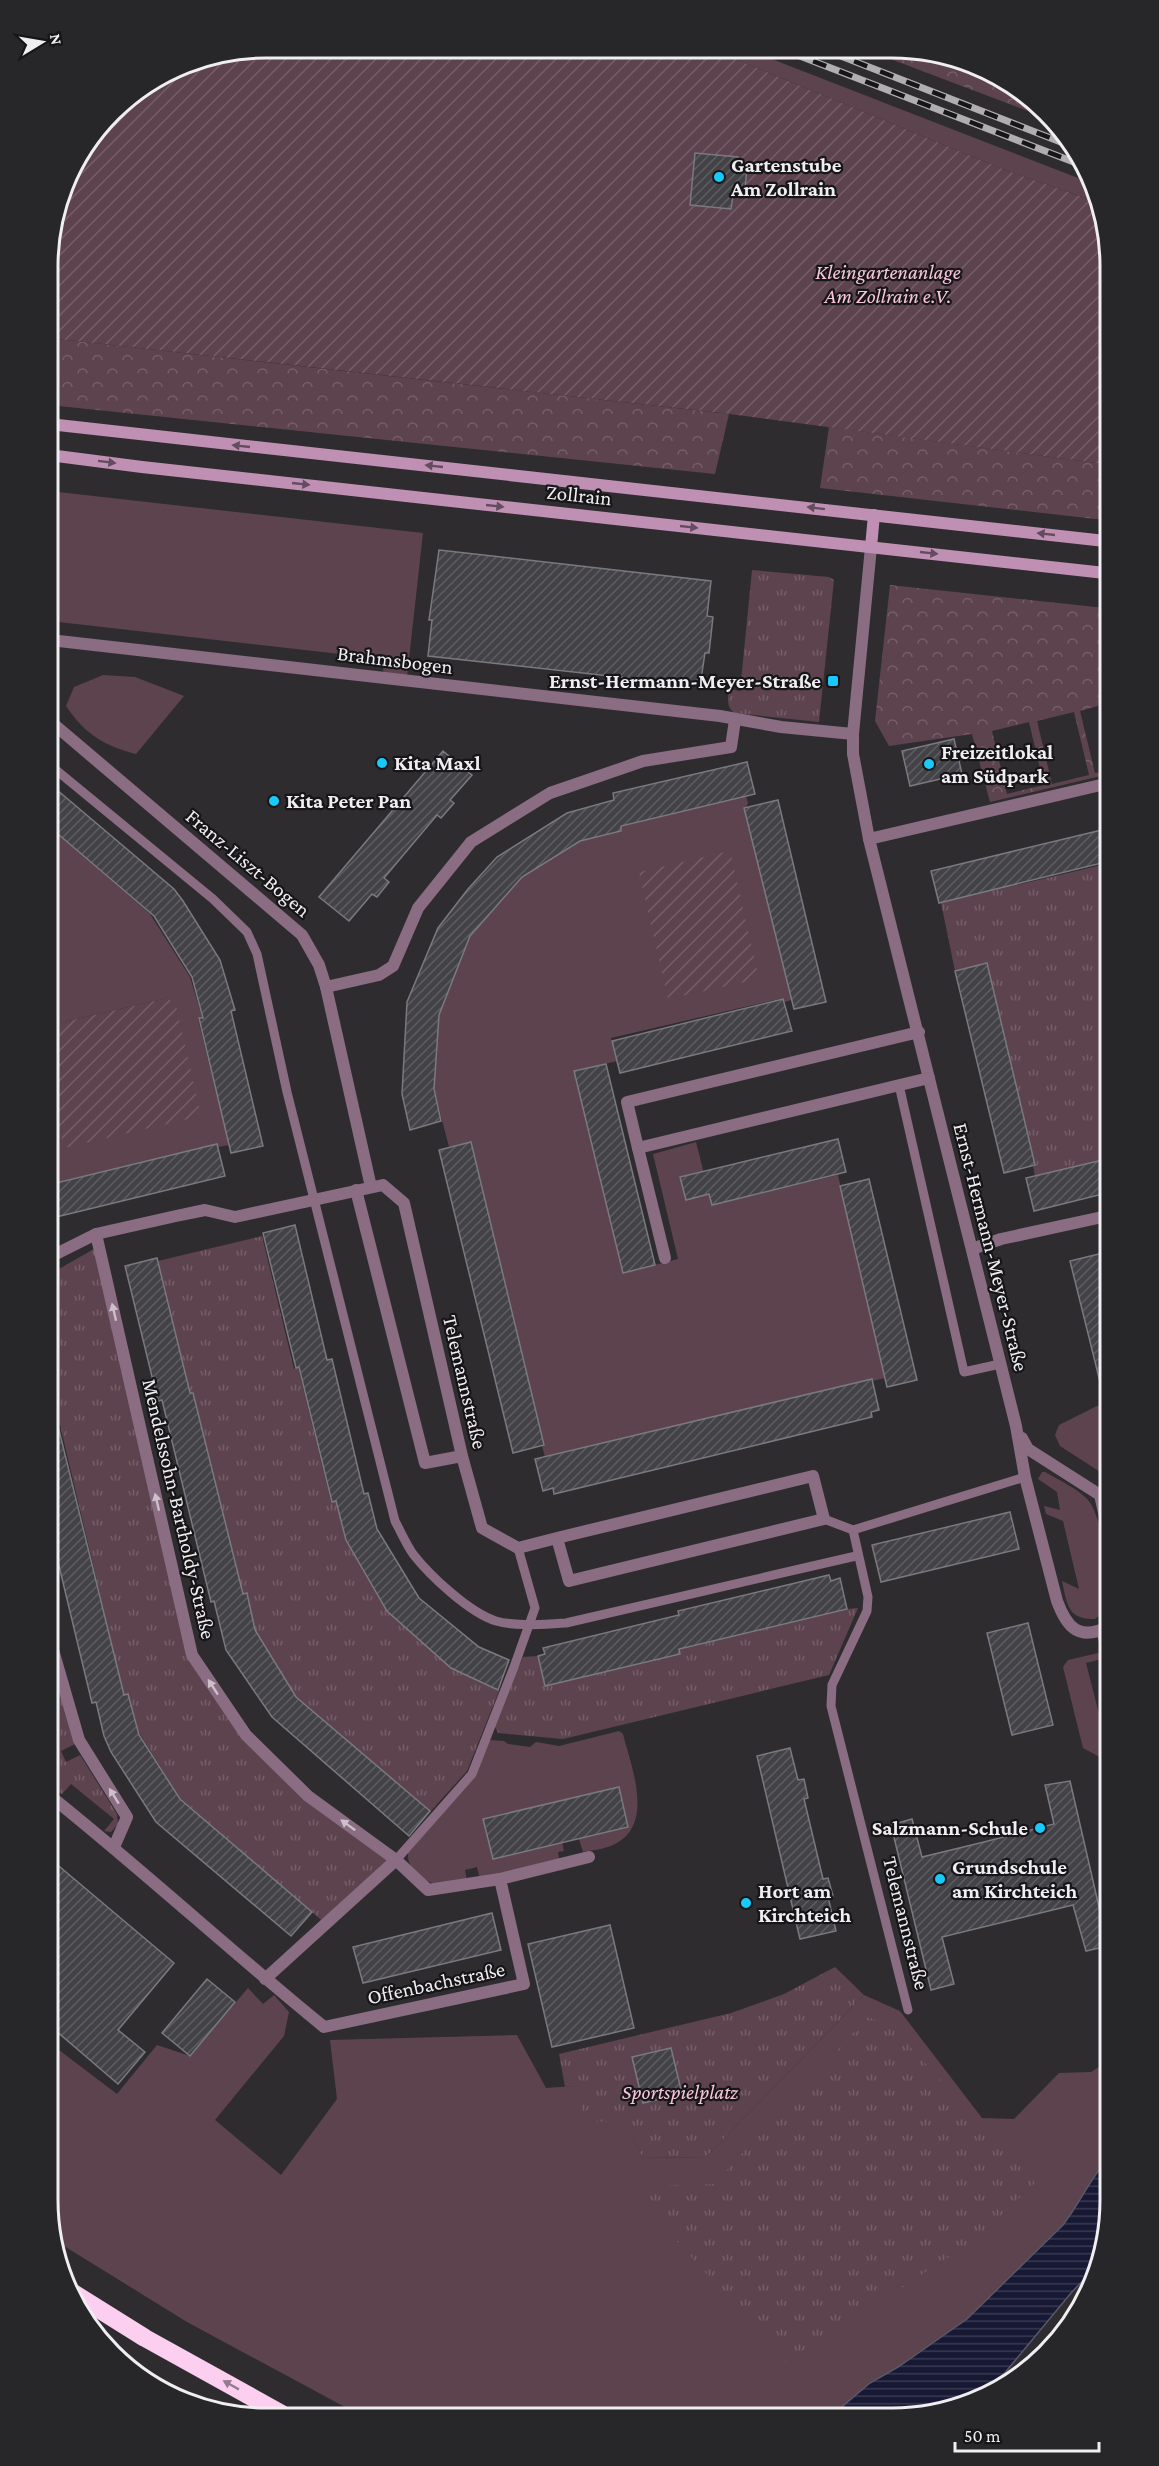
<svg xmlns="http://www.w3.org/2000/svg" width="1159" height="2466" font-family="'Crimson Pro',serif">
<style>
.grass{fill:#5d434d}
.forest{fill:url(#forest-crowns);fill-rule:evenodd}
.park{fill:url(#park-tufts)}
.garden{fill:url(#garden-furrows)}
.water{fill:url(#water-rules);stroke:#58586c;stroke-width:1.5}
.building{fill:url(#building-hatch);stroke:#7a797f;stroke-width:1.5}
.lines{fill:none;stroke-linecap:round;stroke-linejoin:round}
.lane{stroke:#8a6c83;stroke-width:9}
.street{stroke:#8a6c83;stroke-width:12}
.secondary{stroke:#bf8fb4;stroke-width:12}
.highway{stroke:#fccff1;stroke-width:18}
.rail-casing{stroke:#b0aeb1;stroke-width:7}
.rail{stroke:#161517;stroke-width:4.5;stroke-dasharray:14;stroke-linecap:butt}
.oneway{fill:#624c5e}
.oneway2{fill:#ccc0ca}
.oneway3{fill:#947b8f}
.poi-dot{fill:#18cafc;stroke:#161517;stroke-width:2}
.labels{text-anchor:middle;stroke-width:4.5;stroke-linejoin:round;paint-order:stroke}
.poi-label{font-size:21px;font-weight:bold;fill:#f0eef1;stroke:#161517;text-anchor:start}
.park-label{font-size:21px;font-style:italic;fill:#fac5da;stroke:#161517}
.street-label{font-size:21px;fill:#f0eef1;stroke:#161517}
.rim{fill:none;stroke:#f0eef1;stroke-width:3}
</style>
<defs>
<pattern id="forest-crowns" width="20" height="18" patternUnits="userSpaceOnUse" patternTransform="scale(1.5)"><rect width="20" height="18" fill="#5d434d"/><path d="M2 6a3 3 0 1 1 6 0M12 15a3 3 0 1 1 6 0" fill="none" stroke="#755e67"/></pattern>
<pattern id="park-tufts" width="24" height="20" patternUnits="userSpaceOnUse" patternTransform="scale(1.5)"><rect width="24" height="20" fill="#5d434d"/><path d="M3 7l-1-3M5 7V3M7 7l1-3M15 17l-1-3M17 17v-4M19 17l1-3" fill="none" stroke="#755e67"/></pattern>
<pattern id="garden-furrows" width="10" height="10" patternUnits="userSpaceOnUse" patternTransform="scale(1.5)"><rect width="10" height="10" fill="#5d434d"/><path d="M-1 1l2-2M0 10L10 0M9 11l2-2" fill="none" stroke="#755e67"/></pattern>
<pattern id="water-rules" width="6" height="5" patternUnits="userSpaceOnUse" patternTransform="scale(1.5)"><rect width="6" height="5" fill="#171833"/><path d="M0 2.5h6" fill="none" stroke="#393a51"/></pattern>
<pattern id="building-hatch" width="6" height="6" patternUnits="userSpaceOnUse" patternTransform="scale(1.5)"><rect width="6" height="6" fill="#434247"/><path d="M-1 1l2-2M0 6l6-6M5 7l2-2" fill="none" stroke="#5e5e62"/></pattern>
</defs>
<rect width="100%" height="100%" fill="#2f2c30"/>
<g class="grass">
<polygon points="716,51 751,51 1091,183 1100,203 1005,170"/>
<polygon points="49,491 423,533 407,677 383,674 384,659 50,621"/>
<path d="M103,675L135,677L184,696L136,754C104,746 85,734 66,706L74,687Z"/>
<polygon points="746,796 748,803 745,809 792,1000 784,1002 783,998 611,1038 617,1061 575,1071 623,1273 678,1259 653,1154 696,1142 712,1205 838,1175 885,1378 872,1381 871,1379 545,1457 542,1446 544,1445 471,1142 449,1147 434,1089 439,1015 470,936 522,877 580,841 621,831 621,826"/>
<polygon points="51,828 150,914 190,977 202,1017 198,1019 229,1145 218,1147 217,1144 52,1184 51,1092 65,1148 167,998 51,1025"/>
<polygon points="1097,1406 1106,1406 1108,1411 1108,1477 1060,1446 1055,1435 1059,1425"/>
<path d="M1042,1472H1045C1057,1479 1080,1490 1088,1500C1105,1521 1108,1581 1108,1608L1095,1619C1067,1620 1067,1603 1062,1581L1079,1589L1063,1521L1046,1514L1044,1506L1060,1510L1057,1492L1038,1479Z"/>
<polygon points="1098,1653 1102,1659 1086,1663 1109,1753 1109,1762 1083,1748 1063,1667 1068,1660"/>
<path d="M619,1731L623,1734C631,1766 655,1824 615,1844C606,1849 593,1850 583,1852L579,1839L628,1827L619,1787L483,1819L493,1859L562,1842L564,1851L558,1852L559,1859L480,1879L477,1867L465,1870L467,1881C458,1882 447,1884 438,1884C423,1883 406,1868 408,1852L462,1789L489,1740L504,1741L508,1744L530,1747L536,1742L559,1746Z"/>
<path d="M248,1988L263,2004L274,1995L289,2012L284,2036L215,2120L281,2175L337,2099L330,2040L517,2035L546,2088L574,2086L622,2120L643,2158L706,2157L864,1995L900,2011L982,2118L1014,2119L1059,2073L1091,2072L1110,2060V2156C1091,2177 1080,2203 1063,2225L967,2319L898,2367L870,2383L837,2411L356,2413L187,2322L56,2241L55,2047L117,2094L157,2045L190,2056Z"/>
</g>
<g class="forest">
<polygon points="872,52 934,52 989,71 1037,103 1052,120"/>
<polygon points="49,338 729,414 715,474 49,405"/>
<polygon points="829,427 1104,464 1105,520 820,488"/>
<path d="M890,585L1105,608V704L1080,711L1095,773L1105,771V775L990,802L972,734L889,746L875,721ZM1074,712L1089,775L1052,784L1037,721ZM1029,722L1044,785L1007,794L992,731Z"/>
</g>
<g class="park">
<path d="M752,570L829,577L834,580L819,722L735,713C726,708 728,698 729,689L740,691Z"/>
<polygon points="1106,864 1107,1159 1035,1176 1033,1166 1035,1165 987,964 955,971 941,903"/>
<polygon points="262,1236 294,1369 298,1367 331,1502 336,1502 346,1540 387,1611 451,1668 499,1691 467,1771 430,1812 296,1697 255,1630 247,1594 243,1594 193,1393 190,1393 158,1261"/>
<polygon points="99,1246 192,1655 240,1729 308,1796 396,1860 326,1924 180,1798 138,1731 127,1694 124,1695 60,1425 55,1425 53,1416 52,1273"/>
<polygon points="858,1608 829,1675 563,1739 498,1733 494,1725 523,1657 538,1656 546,1686 680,1654 679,1649 847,1609"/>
<polygon points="54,1675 75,1744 61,1751 66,1762 80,1755 117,1814 118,1824 111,1832 104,1831 114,1819 71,1784 62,1794 54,1789"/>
<polygon points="835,1967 864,1995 706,2157 643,2158 622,2121 585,2122 574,2086 565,2087 559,2054 731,2013 784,1994"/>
<polygon points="868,2017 891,2026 1035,2183 977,2238 843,2327 798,2375 627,2186 714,2184"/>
</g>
<g class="garden">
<polygon points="267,48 716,51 1005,170 1100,203 1103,210 1104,464 722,413 49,338 48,252 71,170 122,103 183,65"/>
<polygon points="730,851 759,979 668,999 639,872"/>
<polygon points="167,998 176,1005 201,1116 64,1148 51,1092 51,1025"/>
</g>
<path class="water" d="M1110,2156L1111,2214L1099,2264L1071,2293L994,2386L984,2395L949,2410L842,2411L843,2406L870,2383L898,2367L967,2319L1063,2225C1080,2203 1091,2177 1110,2156Z"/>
<g class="building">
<polygon points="695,153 738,157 737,165 747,166 745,190 734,189 731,209 690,205"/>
<polygon points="439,550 711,581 707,616 713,617 709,653 705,653 700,686 428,656 432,620 429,620"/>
<polygon points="954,739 962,774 910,786 902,751"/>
<polygon points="443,751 472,775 450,800 454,803 441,818 437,815 384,878 389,882 377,897 372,894 349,921 319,897"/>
<polygon points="747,762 755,794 621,826 621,831 580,841 522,877 470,936 439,1015 434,1089 441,1121 410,1130 402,1094 407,1002 438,928 468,889 497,857 567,813 614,800 613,793"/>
<polygon points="50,784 174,889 183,901 220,960 235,1010 231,1011 263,1146 231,1153 199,1018 203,1018 192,977 154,916 51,828"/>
<polygon points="778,800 826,1002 794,1009 744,808"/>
<polygon points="1106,829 1106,862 939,903 931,871"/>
<polygon points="987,963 1035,1165 1004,1173 955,971"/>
<polygon points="783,999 792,1031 620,1073 612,1041"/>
<polygon points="606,1064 655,1265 623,1273 574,1071"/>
<polygon points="838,1139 846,1172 712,1205 709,1194 686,1200 680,1177"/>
<polygon points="471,1142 544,1445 513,1453 439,1150"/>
<polygon points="217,1144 225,1176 52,1218 52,1184"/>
<polygon points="1107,1159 1107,1193 1034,1211 1026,1178"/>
<polygon points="869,1179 917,1380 887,1387 840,1186"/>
<polygon points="295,1225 327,1360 332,1359 364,1494 368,1493 377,1529 419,1598 479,1647 509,1660 498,1690 451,1668 387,1611 346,1540 336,1501 332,1502 299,1367 296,1368 263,1233"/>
<polygon points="1107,1252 1108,1389 1102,1390 1070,1261"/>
<polygon points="157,1258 190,1393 193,1393 243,1594 247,1593 255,1630 296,1697 430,1811 409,1836 272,1717 226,1650 214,1601 211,1602 162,1400 158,1401 125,1266"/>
<polygon points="872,1379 879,1410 871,1412 872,1417 554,1494 553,1488 543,1491 535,1459"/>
<polygon points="58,1426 124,1695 128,1694 139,1735 180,1799 312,1912 291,1936 156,1822 111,1752 104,1736 96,1702 92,1703 53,1541 53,1427"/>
<polygon points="1010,1512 1019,1549 881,1582 872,1545"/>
<polygon points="829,1575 831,1581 840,1578 847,1609 679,1649 680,1654 545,1686 538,1656 545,1654 543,1648 679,1615 678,1611"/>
<polygon points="1028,1623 1053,1725 1012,1735 987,1633"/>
<polygon points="790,1748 798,1780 804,1779 808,1798 804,1799 823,1879 828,1878 833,1896 828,1897 836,1931 800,1939 757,1756"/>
<polygon points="1070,1781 1108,1946 1086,1951 1073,1905 942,1937 954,1984 931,1990 891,1825 912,1819 922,1857 984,1842 1054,1824 1045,1785"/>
<polygon points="619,1787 628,1827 493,1859 483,1819"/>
<polygon points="54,1862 174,1963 118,2030 145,2052 118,2084 55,2030"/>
<polygon points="492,1913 501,1950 363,1983 353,1947"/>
<polygon points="610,1925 634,2028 552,2047 528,1944"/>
<polygon points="207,1979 235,2002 190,2056 162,2033"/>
<polygon points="671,2048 682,2094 643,2103 632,2057"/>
</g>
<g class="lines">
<g class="lane">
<path d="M50,765L213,899L247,932L257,954L287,1092L395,1521C401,1532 406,1544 413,1554C430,1576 470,1613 496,1621C518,1627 543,1624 566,1623L856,1556"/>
<polyline points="899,1085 964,1372 1000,1364"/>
<polyline points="824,1519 853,1530 868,1597 867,1611 832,1685 831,1706 908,2010"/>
<polyline points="853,1530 1025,1477"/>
<polyline points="1101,1631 1107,1657"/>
<polyline points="396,1860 472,1774 514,1667 535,1608 518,1548"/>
</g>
<g class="street">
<path d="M871,547L853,734V754L869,839L1016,1426L1025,1477L1057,1601C1067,1628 1079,1641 1108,1627"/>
<polyline points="50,640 720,716 781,727 853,734"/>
<polyline points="50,721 302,935 319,965 326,987 371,1187"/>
<polyline points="869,839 1105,784"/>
<polyline points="326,987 379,975 393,966 418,908 471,842 550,793 643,761 731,747 735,720"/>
<polyline points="919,1032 627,1102 638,1148 929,1078"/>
<polyline points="638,1148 665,1258"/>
<polyline points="356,1190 425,1463 462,1456"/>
<polyline points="96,1234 192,1655 246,1735 308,1796 396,1860 428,1890 500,1879 589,1857"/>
<polyline points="972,1249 1001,1239 1107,1216"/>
<polyline points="52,1256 96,1234 176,1216 205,1210 235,1217 383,1185 404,1203 462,1456 482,1528 518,1548 557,1538 813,1476 824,1519 569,1581 557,1538"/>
<polyline points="1022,1438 1028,1449 1100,1495 1108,1530"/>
<polyline points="53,1650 79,1740 127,1817 114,1847"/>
<path d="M54,1799C146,1873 233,1953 324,2027L524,1984L500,1879"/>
<polyline points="265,1979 396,1860"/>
</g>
<g class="secondary">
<polyline points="49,424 1105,541"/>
<polyline points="49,455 142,467 1105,573"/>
<polyline points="871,547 874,515"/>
</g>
<g class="highway">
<polyline points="70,2291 145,2338 282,2414"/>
<polyline points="163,2391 174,2397"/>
</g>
<g class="rail-casing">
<g id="rail">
<polyline points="787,51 1084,166"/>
<polyline points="828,51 1076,148"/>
</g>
</g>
<use href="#rail" class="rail"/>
</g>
<defs><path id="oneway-solid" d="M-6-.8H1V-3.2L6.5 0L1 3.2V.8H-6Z" transform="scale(1.5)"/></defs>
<g class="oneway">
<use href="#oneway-solid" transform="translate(241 446) rotate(-174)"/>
<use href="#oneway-solid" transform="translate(107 462) rotate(7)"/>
<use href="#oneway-solid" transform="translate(434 466) rotate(-174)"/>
<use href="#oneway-solid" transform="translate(301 484) rotate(6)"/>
<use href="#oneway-solid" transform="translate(495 506) rotate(6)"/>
<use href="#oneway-solid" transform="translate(816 508) rotate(-173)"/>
<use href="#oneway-solid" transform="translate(689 527) rotate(6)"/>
<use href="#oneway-solid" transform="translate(1046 534) rotate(-174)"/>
<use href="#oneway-solid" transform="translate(929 553) rotate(6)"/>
</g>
<g class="oneway2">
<use href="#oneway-solid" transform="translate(114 1312) rotate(-103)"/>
<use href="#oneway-solid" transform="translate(157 1502) rotate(-103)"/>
<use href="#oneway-solid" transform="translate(213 1687) rotate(-123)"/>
<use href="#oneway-solid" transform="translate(114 1796) rotate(-122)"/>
<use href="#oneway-solid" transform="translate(348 1825) rotate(-144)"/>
</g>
<use class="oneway3" href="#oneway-solid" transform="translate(231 2385) rotate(-151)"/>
<g class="poi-dot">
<circle cx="719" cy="177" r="6"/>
<rect x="827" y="675" width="12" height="12" rx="3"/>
<circle cx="382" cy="763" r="6"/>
<circle cx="929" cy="764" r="6"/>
<circle cx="274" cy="801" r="6"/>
<circle cx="1040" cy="1828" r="6"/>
<circle cx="940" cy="1879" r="6"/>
<circle cx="746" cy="1903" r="6"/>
</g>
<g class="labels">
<g class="poi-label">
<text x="731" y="172">Gartenstube<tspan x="731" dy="24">Am Zollrain</tspan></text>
<text x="821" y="688" text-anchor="end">Ernst-Hermann-Meyer-Straße</text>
<text x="941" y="759">Freizeitlokal<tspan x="941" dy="24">am Südpark</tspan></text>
<text x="394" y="770">Kita Maxl</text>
<text x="286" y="808">Kita Peter Pan</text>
<text x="1028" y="1835" text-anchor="end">Salzmann-Schule</text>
<text x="952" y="1874">Grundschule<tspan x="952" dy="24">am Kirchteich</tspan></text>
<text x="758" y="1898">Hort am<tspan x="758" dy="24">Kirchteich</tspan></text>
</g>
<g class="park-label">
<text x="888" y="279">Kleingartenanlage<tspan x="888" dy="24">Am Zollrain e.V.</tspan></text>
<text x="680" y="2099">Sportspielplatz</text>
</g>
<g class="street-label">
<text transform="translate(579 495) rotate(6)" y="7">Zollrain</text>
<text transform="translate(395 660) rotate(7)" y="7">Brahmsbogen</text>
<text transform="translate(248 863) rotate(40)" y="7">Franz-Liszt-Bogen</text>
<text transform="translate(991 1247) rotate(76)" y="7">Ernst-Hermann-Meyer-Straße</text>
<text transform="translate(465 1382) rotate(77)" y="7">Telemannstraße</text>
<text transform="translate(179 1509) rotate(77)" y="7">Mendelssohn-Bartholdy-Straße</text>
<text transform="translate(906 1923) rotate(76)" y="7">Telemannstraße</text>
<text transform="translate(436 1983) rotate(-12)" y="7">Offenbachstraße</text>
</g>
</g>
<path d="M0 0H1159V2466H0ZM266 58H892A208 208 0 0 1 1100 266V2200A208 208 0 0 1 892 2408H266A208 208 0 0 1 58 2200V266A208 208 0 0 1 266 58Z" fill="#272628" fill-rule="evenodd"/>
<path class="rim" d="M266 58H892A208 208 0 0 1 1100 266V2200A208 208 0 0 1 892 2408H266A208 208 0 0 1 58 2200V266A208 208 0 0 1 266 58Z"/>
<g transform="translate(42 42) rotate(79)" stroke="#161517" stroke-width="4.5" paint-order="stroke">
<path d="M0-4.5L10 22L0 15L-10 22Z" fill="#f0eef1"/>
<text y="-9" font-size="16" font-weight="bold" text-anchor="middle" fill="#f0eef1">N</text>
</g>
<path d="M955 2442v9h144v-9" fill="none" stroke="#f0eef1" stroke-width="3"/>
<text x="964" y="2442" font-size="18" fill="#f0eef1" stroke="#161517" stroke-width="4.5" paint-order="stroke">50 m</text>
</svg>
